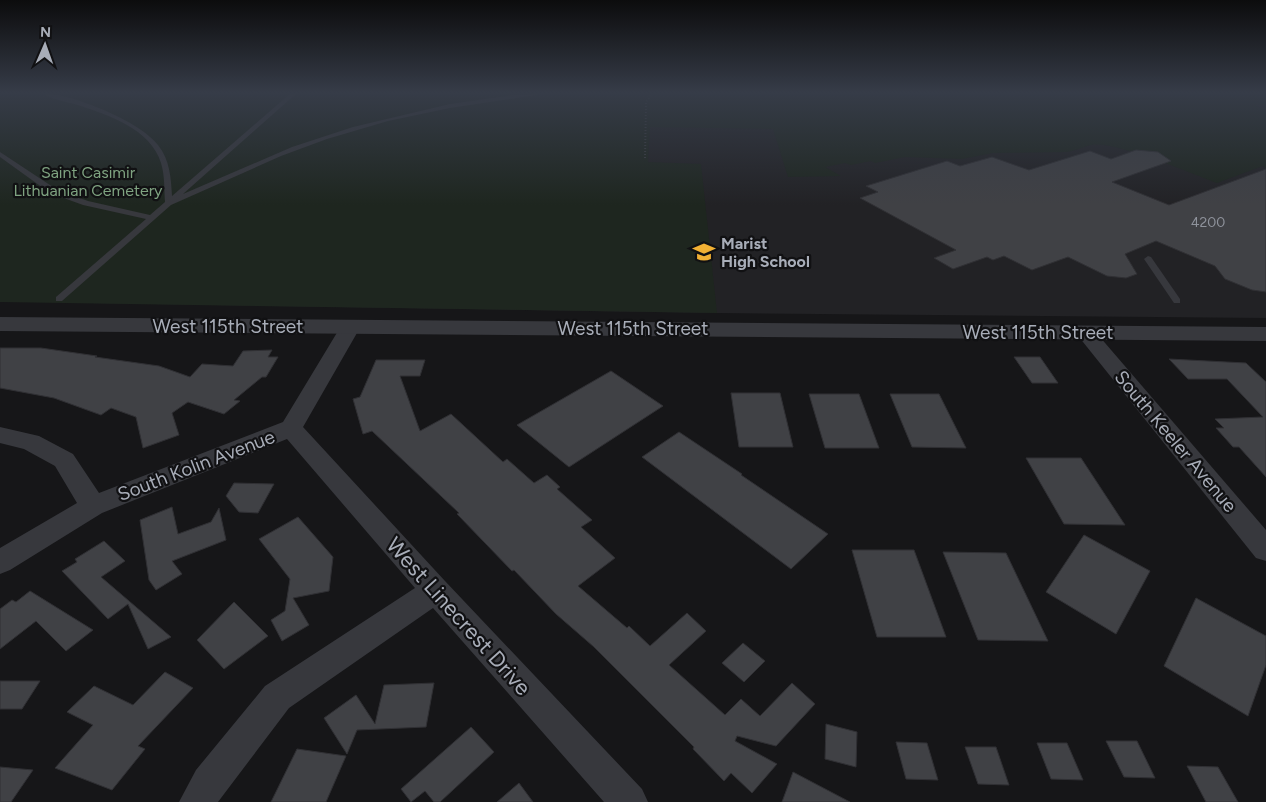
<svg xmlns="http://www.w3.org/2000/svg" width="1266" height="802" font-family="Figtree,sans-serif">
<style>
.built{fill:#222225}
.green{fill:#1e261f}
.building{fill:#404145;stroke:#303034}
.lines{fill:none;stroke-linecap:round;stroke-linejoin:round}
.path{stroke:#3d3f44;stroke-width:2;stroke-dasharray:1 2;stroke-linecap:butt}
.service{fill:#37383d;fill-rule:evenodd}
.minor{fill:#37383d;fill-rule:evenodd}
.tertiary{fill:#37383d;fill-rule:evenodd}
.labels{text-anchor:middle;stroke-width:4.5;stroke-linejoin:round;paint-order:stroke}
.far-number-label{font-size:14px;fill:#8e929b}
.far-park-label{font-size:16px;fill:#7fa381;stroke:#111113}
.far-poi-label{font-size:16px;font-weight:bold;fill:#a8adb8;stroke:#111113;text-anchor:start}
.street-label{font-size:19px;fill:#a8adb8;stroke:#111113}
.near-street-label{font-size:22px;fill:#a8adb8;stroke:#111113}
</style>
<rect width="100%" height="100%" fill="#161618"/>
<polygon class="built" points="519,102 1266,105 1266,318 717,313 89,303"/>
<path class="green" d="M0,93H1262L1266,95V105H1255L1266,111V168L1263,166L1217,183C1193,174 1113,140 1091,145C1083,147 1075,151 1066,152L993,153L962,159L905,157L875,163L871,161L851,165L845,163L825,167L841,176L788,177L773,129L650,127L648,162L701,164L717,313L0,302Z"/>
<g class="building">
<polygon points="1136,150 1158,152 1171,161 1112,182 1169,205 1266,169 1266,292 1252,290 1225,279 1215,266 1156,241 1125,254 1137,274 1126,278 1107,276 1068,257 1032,270 1004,256 993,260 987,257 953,269 934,258 956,250 860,198 878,192 866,186 947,161 960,166 992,157 1029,170 1090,151 1111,159"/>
<polygon points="0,348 41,348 97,356 95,357 159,366 190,377 202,364 233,366 243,351 272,350 268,357 278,357 266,377 262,377 234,400 240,401 224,414 188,402 172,413 179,435 143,448 136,417 111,408 101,415 54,398 0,388"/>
<polygon points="1014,357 1040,357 1058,383 1032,383"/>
<polygon points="1169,359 1246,363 1266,382 1266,477 1239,447 1233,447 1216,428 1224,428 1215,419 1263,417 1227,379 1188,379"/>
<polygon points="376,360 425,360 420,376 400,376 420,431 451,414 503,462 507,459 534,483 547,475 560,487 557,489 592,520 581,527 615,558 578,586 627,628 629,626 650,646 687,613 706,631 669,665 725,715 741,699 760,716 792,683 815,704 776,746 737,736 735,741 777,764 752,793 731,773 724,781 693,749 694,747 594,647 556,614 514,570 512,571 457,514 459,513 372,431 363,434 353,399 360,397"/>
<polygon points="611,371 663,406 569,467 517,425"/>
<polygon points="731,393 780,393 793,447 739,447"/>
<polygon points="809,394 859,394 879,448 825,448"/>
<polygon points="890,394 939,394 966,448 912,447"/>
<polygon points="679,432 742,474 741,475 828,534 791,569 642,457"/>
<polygon points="1026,458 1081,458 1125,525 1064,524"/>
<polygon points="234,483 274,484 258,513 239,512 226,496"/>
<polygon points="172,507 178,534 211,522 219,508 226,540 172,561 182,574 156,590 149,580 140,520"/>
<polygon points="298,517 333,557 329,591 293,598 309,625 282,641 271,620 285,611 290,579 259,539"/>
<polygon points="1084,535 1150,571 1116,634 1046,592"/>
<polygon points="104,541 125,561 101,577 171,637 148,649 128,604 108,619 62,571 77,562 75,559"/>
<polygon points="852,550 914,550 946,637 877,637"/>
<polygon points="943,552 1006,553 1048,641 978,640"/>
<polygon points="30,591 93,630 66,651 36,621 0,649 0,609 12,600 16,602"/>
<polygon points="1196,598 1266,636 1266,665 1248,716 1164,666"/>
<polygon points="234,602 268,636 224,669 197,640"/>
<polygon points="743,643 765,661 744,682 722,663"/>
<polygon points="165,672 193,688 138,746 145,749 112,790 55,768 93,725 67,712 94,686 133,705"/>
<polygon points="0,681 40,681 22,709 0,709"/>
<polygon points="434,683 426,727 357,730 347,754 324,718 356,695 375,724 384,685"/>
<polygon points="826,724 857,732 856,767 825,759"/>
<polygon points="471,727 494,752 440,802 434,802 425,791 411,802 401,789"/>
<polygon points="1106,741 1137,741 1155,778 1124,777"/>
<polygon points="896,742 927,743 938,780 906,779"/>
<polygon points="1037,743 1067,743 1083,780 1051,779"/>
<polygon points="965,747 996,747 1009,785 978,784"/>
<polygon points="297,749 346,756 326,802 271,802"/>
<polygon points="1187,766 1218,767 1238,802 1206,802"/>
<polygon points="0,767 33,770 11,802 0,802"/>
<polygon points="793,772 850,802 782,802"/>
<polygon points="519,783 533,802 497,802"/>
</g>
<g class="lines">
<polyline class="path" points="645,158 646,102 652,93"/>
<g class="service">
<path d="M41,93C71,93 140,121 158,145C170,160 171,178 172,196L291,93H297L183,194L292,147L353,127L450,104L514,95L549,93L450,108L388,121L327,139L281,156L171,205L62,301H56V297L146,219L83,205L50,193L0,157V152L56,189L88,201L150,215L165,202C164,189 165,176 161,163C151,129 108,115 78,105C66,102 52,99 41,93Z"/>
<polygon points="1148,256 1151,257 1180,299 1180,303 1174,303 1144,259"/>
</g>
<g class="minor">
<polygon points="351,320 358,322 361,326 303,427 445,581 642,789 648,802 604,802 433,608 289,708 218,802 179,802 196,770 265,686 415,588 287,439 102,513 10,570 0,574 0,548 77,503 55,466 24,449 0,443 0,427 39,436 73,454 99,493 283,422 341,326 344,322"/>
<polygon points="1086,327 1093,329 1266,530 1266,561 1256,558 1079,337 1076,333 1079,329"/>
</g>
<polygon class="tertiary" points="0,317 1266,327 1266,341 0,331"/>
</g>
<linearGradient id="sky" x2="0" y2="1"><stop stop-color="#0c0c0d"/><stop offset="0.45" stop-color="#363c48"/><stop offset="1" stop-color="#363c48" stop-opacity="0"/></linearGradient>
<rect width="1266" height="205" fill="url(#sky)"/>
<defs>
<g id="school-bare" transform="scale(1.725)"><path d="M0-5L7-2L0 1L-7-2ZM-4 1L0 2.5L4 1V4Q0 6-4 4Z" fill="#f2b134" stroke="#111113" stroke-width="2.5" paint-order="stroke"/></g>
</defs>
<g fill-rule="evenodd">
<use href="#school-bare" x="704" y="252"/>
</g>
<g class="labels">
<g class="far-number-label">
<text x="1208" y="227">4200</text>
</g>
<g class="far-park-label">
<text x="88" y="178">Saint Casimir<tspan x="88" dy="18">Lithuanian Cemetery</tspan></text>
</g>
<g class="far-poi-label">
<text x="721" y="249">Marist<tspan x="721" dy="18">High School</tspan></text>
</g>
<g class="street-label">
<text x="228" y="333">West 115th Street</text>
<text x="633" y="335">West 115th Street</text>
<text x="1038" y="339">West 115th Street</text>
<text transform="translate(1176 441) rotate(50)" y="7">South Keeler Avenue</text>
<text transform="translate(196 465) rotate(-21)" y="7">South Kolin Avenue</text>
</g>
<g class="near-street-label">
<text transform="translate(459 616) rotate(48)" y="8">West Linecrest Drive</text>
</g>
</g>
<g transform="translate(45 45) rotate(2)" stroke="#111113" stroke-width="4" paint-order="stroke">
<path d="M0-4L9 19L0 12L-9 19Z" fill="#a8adb8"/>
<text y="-8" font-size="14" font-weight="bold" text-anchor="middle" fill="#a8adb8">N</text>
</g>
</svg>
